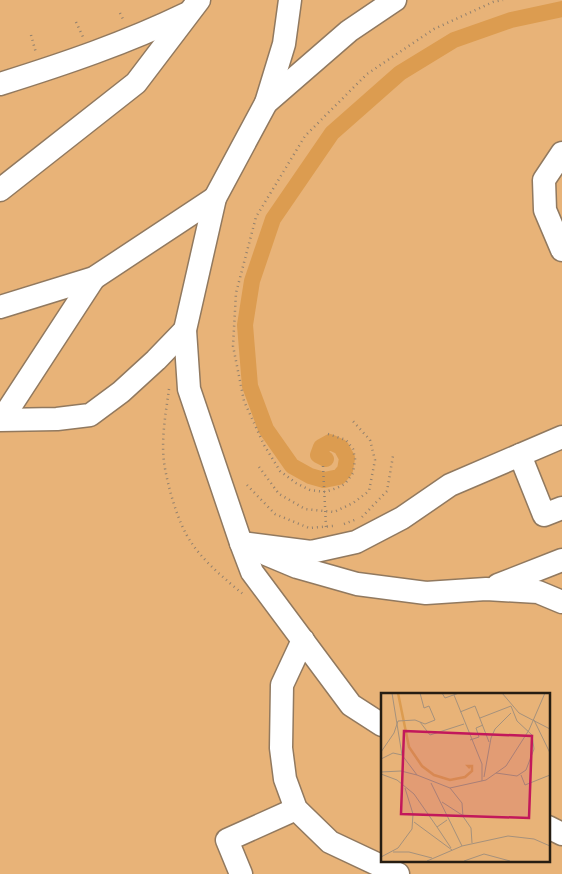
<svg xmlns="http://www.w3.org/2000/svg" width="562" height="874" font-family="'PT Serif',serif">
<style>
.pitch{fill:#e8b378;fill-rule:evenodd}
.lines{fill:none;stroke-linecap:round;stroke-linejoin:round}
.canal{stroke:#dc9c50;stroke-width:16}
.minor-casing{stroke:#91795f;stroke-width:25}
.path{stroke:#93816d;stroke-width:2.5;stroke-dasharray:1 4;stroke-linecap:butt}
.minor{stroke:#fff;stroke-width:22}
.inset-river{fill:none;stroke:#dc9c50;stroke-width:2.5}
.inset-road{fill:none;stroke:#a5917c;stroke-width:1}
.view{fill:#c2185b;fill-opacity:0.15;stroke:#c2185b;stroke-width:2.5}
.inset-edge{fill:none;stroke:#261d12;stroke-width:2.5}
</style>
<rect width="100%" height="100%" fill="#f9dec2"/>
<path class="pitch" d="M0,0H562V874H0ZM382,694H548V860H382Z"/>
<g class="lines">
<polyline class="canal" points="326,459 318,455 321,447 330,442 341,447 347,458 345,470 339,477 324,480 310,476 292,466 266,429 250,386 245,325 252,281 273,219 332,133 400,73 454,40 511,20 562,9"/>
<g class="minor-casing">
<g id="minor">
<path d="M0,84C64,64 126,43 186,14"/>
<polyline points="266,103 284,44 290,0"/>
<polyline points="562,153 544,180 545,210 562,250"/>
<polyline points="0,190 136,83 199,0"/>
<polyline points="0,307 94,278 215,198"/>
<polyline points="0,418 6,413 94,278"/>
<polyline points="0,420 57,419 90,415 121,392 156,360 185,330"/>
<polyline points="520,455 544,515 562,508"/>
<polyline points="241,543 311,552 356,542 402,518 450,485 562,437"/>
<polyline points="266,554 297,567 357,584 426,593 486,589 538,592 562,602"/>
<polyline points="498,585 562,560"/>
<polyline points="303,640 282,685 281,748 285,779 296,809 330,842 398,874"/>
<polyline points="382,725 351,705 252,572 241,543 189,389 185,330 215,198 266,103 349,31 395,0"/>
<polyline points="548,827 562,834"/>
<polyline points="241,874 227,840 296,809"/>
</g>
</g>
<g class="path">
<polyline points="120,13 124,21"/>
<polyline points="76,22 83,37"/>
<polyline points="31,35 36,53"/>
<path d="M169,389C166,412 161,438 164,462C167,484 178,524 191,542C203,561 226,580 243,594"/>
<polyline points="328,434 346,440 353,449 355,459 353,473 345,484 337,488 325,492 310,490 296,483 280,471 264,445 244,401 233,346 236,293 256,217 305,136 367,74 434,29 493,2 503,0"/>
<polyline points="323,466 326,527"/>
<polyline points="259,467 279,494 305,509 334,512 353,503 369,491 375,460 370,440 351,419"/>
<polyline points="247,485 275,514 309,528 333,526"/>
<polyline points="362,517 387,491 393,456"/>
<polyline points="344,524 357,519"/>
</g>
<use href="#minor" class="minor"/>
</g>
<g transform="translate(381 693)">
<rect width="169" height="169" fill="#f9dec2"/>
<path d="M0,0H169V168H0Z" fill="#e8b378"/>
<path class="inset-river" d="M17,0L28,54L41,73L53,82L69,87L84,84L91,78V73H87L89,75"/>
<path class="inset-road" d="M11,0L21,62L36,82L69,95L105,87L125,73L148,37L164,0M61,0L64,5L78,0M121,0L138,20L169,36M73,2L101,71V88M79,19L94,13L108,49M99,25L130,13L136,28L151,42L153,56L145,77L136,83L115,80M153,27L169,60M39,29L49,42L83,31M89,47L98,44L95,35L102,32M0,59L13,40L17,28L34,27L44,31L54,27L48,13L43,15L39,0M0,66L12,60L21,62M0,79L20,78L36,82M0,81L16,87L33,101L56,134L66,127M140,82L144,92L169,82M103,84L110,45L114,36L130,20M50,90L81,153M69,95L81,110L82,124M61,109L81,122L90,135L91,150M33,129L71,157M56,134L70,155M12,159H28L51,165M0,164L17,155L31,136L32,121L24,95M46,168L81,153L127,143L153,146L169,153M83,168L103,161L129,168"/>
<path class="view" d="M23,38L151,43L148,125L20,121Z"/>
<rect width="169" height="169" class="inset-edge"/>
</g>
</svg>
